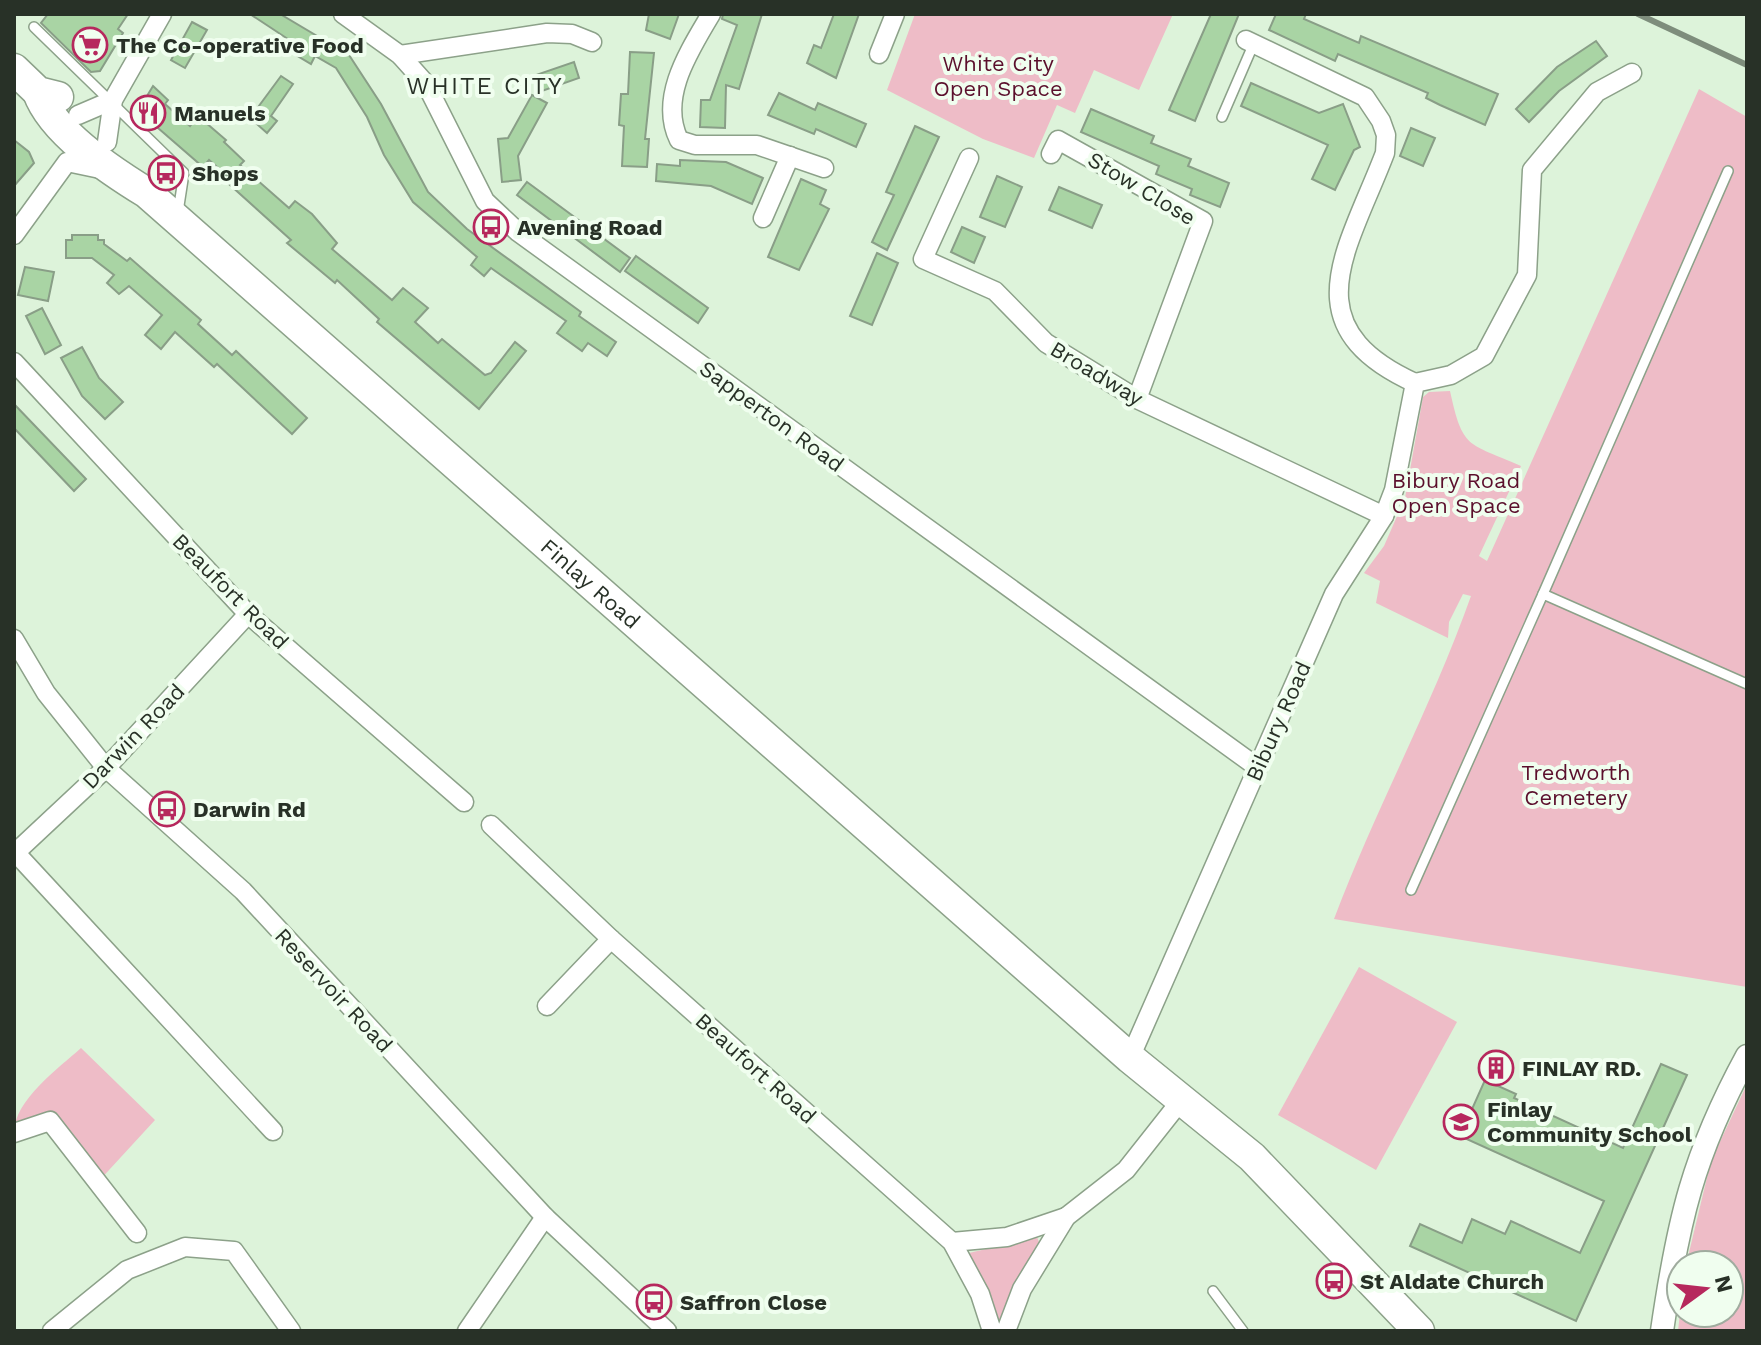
<svg xmlns="http://www.w3.org/2000/svg" width="1761" height="1345" font-family="'Work Sans',sans-serif">
<style>
.green{fill:#eebcc7}
.building{fill:#a9d4a4;stroke:#899e87;stroke-width:2}
.lines{fill:none;stroke-linecap:round;stroke-linejoin:round}
.service-casing{stroke:#8ca189;stroke-width:12}
.minor-casing{stroke:#8ca189;stroke-width:21}
.tertiary-casing{stroke:#8ca189;stroke-width:25}
.trunk-casing{stroke:#8ca189;stroke-width:33}
.service{stroke:#fff;stroke-width:9}
.minor{stroke:#fff;stroke-width:18}
.tertiary{stroke:#fff;stroke-width:22}
.trunk{stroke:#fff;stroke-width:30}
.rail{stroke:#7e8d7c;stroke-width:6}
.labels{text-anchor:middle;stroke-width:8;stroke-linejoin:round;paint-order:stroke}
.poi-label{font-size:22px;font-weight:bold;fill:#283127;stroke:#f0feef;text-anchor:start}
.park-label{font-size:22px;fill:#5b0f2c;stroke:#f0feef}
.street-label{font-size:22px;fill:#283127;stroke:#f0feef}
.neighbourhood-label{font-size:24px;letter-spacing:2px;fill:#283127;stroke:#f0feef}
</style>
<rect width="100%" height="100%" fill="#ddf3da"/>
<g class="green">
<polygon points="915,14 1173,14 1139,90 1094,70 1075,113 1057,105 1034,158 983,139 887,90"/>
<path d="M1699,89L1747,117V987L1334,919C1375,810 1432,706 1471,596L1463,594L1449,622L1448,638L1376,603L1380,581L1364,573L1384,546L1405,498L1423,397L1429,392L1450,391C1463,450 1467,442 1521,466L1479,556L1487,561Z"/>
<polygon points="1359,967 1457,1022 1376,1170 1278,1115"/>
<path d="M81,1048L155,1120L98,1182L50,1121L14,1133C14,1100 59,1068 81,1048Z"/>
<polygon points="1747,1084 1747,1331 1678,1331 1681,1304 1681,1313 1729,1313 1729,1265 1686,1265 1711,1161"/>
<polygon points="1037,1237 1039,1242 1017,1279 1002,1319 997,1320 969,1253"/>
</g>
<g class="building">
<polygon points="48,14 128,14 118,29 123,33 100,71 91,72 41,23"/>
<polygon points="250,14 280,14 349,55 381,104 428,192 467,229 581,312 579,316 616,342 607,356 588,343 582,351 557,333 566,321 491,268 484,276 471,265 477,257 413,202 384,155 367,117 336,68 315,56 311,64 296,55 300,47"/>
<polygon points="649,14 679,14 670,39 646,30"/>
<polygon points="723,14 762,14 739,89 726,85 725,128 700,127 701,100 710,100 737,25 722,19"/>
<polygon points="834,14 859,14 836,78 807,63 814,45 821,48"/>
<polygon points="1211,14 1239,14 1195,121 1169,110"/>
<polygon points="1276,14 1306,14 1304,19 1359,43 1361,36 1498,94 1485,125 1440,105 1426,98 1428,93 1338,54 1335,61 1269,30"/>
<polygon points="192,22 207,30 185,68 171,60"/>
<polygon points="1596,41 1607,56 1559,91 1529,122 1516,109 1557,67"/>
<polygon points="630,52 654,53 645,139 649,139 647,167 622,166 624,126 619,125 620,110 621,94 628,94"/>
<polygon points="574,62 579,78 539,92 533,76"/>
<polygon points="281,76 293,84 271,116 277,121 267,133 250,118"/>
<polygon points="1251,83 1319,113 1343,104 1360,147 1354,150 1335,190 1312,179 1328,145 1241,106"/>
<polygon points="153,86 168,100 165,104 190,126 198,116 226,140 224,142 244,161 240,165 289,208 295,201 312,214 337,243 332,249 392,300 403,288 428,308 415,322 438,343 442,339 485,375 491,373 515,342 526,351 479,409 377,322 379,319 337,280 335,283 287,243 291,240 229,184 232,180 209,160 203,167 143,115 141,106"/>
<polygon points="779,93 815,110 818,103 866,124 856,147 816,129 814,134 768,115"/>
<polygon points="532,95 547,103 518,156 521,180 502,182 498,139 508,138"/>
<polygon points="1091,109 1154,136 1151,143 1191,159 1188,166 1229,183 1220,207 1190,195 1192,189 1156,174 1159,166 1081,132"/>
<polygon points="915,126 939,137 887,250 872,242 894,195 886,192"/>
<polygon points="1411,128 1435,138 1423,166 1400,156"/>
<polygon points="14,140 29,152 34,163 14,186"/>
<polygon points="680,160 726,162 763,178 752,204 711,186 656,181 657,164 680,166"/>
<polygon points="997,176 1022,187 1005,227 980,217"/>
<polygon points="801,179 826,190 820,204 829,209 799,270 768,257"/>
<polygon points="527,182 630,258 620,272 517,195"/>
<polygon points="1059,187 1102,205 1092,228 1049,210"/>
<polygon points="962,227 985,237 974,263 951,252"/>
<polygon points="72,235 98,235 98,240 104,240 104,244 127,261 130,258 201,320 198,324 232,355 236,351 307,418 292,434 217,364 214,367 175,332 161,349 145,335 162,315 129,286 119,294 107,283 114,275 92,258 66,258 66,240 72,240"/>
<polygon points="877,253 898,263 872,325 850,316"/>
<polygon points="636,256 708,308 698,323 625,271"/>
<polygon points="25,267 54,272 48,301 18,295"/>
<polygon points="42,308 61,345 45,354 26,316"/>
<polygon points="82,347 99,378 123,402 105,419 82,396 61,358"/>
<polygon points="14,404 86,479 74,491 14,428"/>
<polygon points="1661,1064 1687,1075 1576,1321 1410,1246 1420,1224 1462,1243 1472,1219 1505,1234 1511,1221 1580,1253 1604,1201 1460,1136 1485,1080 1516,1094 1514,1098 1623,1148"/>
</g>
<g class="lines">
<g class="service-casing">
<g id="service">
<polyline points="34,27 184,173 178,212"/>
<polyline points="1222,117 1254,43"/>
<polyline points="1543,594 1728,171"/>
<polyline points="1411,890 1543,594 1747,684"/>
<polyline points="1213,1291 1243,1331"/>
</g>
</g>
<g class="minor-casing">
<g id="minor">
<polyline points="343,14 400,55 426,84 485,201 518,232 1257,767"/>
<path d="M711,14C690,50 658,97 679,140L695,145H757L824,168"/>
<path d="M1246,40L1365,97L1381,121L1386,135L1385,153C1348,250 1290,326 1415,383"/>
<polyline points="879,54 895,14"/>
<polyline points="400,55 547,33 572,34 592,42"/>
<polyline points="78,115 113,100"/>
<polyline points="107,142 113,100 162,14"/>
<polyline points="1051,154 1058,140 1203,221 1137,399"/>
<polyline points="969,158 923,259 995,291 1046,343 1137,399 1384,516"/>
<polyline points="763,218 790,156"/>
<polyline points="14,235 67,162 105,170"/>
<polyline points="14,362 248,614 464,802"/>
<polyline points="14,639 46,693 106,768 243,891 545,1217 667,1331"/>
<polyline points="491,825 611,939 952,1242 980,1294 992,1331"/>
<polyline points="14,851 273,1131"/>
<polyline points="14,854 106,768 248,614"/>
<polyline points="547,1006 611,939"/>
<polyline points="1130,1058 1334,594 1384,516 1394,490 1415,383 1451,375 1484,356 1527,275 1532,170 1597,92 1632,73"/>
<polyline points="14,1133 50,1121 137,1233"/>
<polyline points="952,1242 1007,1237 1066,1217"/>
<polyline points="52,1331 127,1270 185,1247 234,1251 291,1331"/>
<polyline points="467,1331 545,1217"/>
<polyline points="1006,1331 1022,1289 1066,1217 1126,1170 1175,1108"/>
</g>
</g>
<g class="tertiary-casing">
<path id="tertiary" d="M1662,1331C1678,1221 1693,1155 1747,1056"/>
</g>
<g class="trunk-casing">
<g id="trunk">
<polyline points="14,69 38,92 58,97"/>
<path id="s1" d="M38,92C52,132 111,171 147,193L1130,1058L1252,1157L1419,1331"/>
</g>
</g>
<use href="#service" class="service"/>
<use href="#minor" class="minor"/>
<use href="#tertiary" class="tertiary"/>
<use href="#trunk" class="trunk"/>
<polyline class="rail" points="1638,14 1747,65"/>
</g>
<defs>
<g id="supermarket-ring" transform="scale(1.8)"><circle r="9.5" fill="#f0feef" stroke="#b6285d" stroke-width="1.5"/><path d="M-6-5.5h2.5l.6 2H6L4.5 2H-2.5L-4.4-4H-6ZM-1.5 3.2a1.3 1.3 0 1 0 .1 0ZM3 3.2a1.3 1.3 0 1 0 .1 0Z" fill="#b6285d"/></g>
<g id="restaurant-ring" transform="scale(1.8)"><circle r="9.5" fill="#f0feef" stroke="#b6285d" stroke-width="1.5"/><path d="M-5-6h1v4h1v-4h1v4h1v-4h1v5L-1.5 .5V6h-2V.5L-5-1ZM5-6V6H3V1.5H1.5Q1.5-4 5-6Z" fill="#b6285d"/></g>
<g id="bus-ring" transform="scale(1.8)"><circle r="9.5" fill="#f0feef" stroke="#b6285d" stroke-width="1.5"/><path d="M-5-6H5V4H4V6H2V4H-2V6H-4V4H-5ZM-3.5-4V0h7V-4ZM-3.5 1.2v1.5H-2V1.2ZM2 1.2v1.5H3.5V1.2Z" fill="#b6285d"/></g>
<g id="building-ring" transform="scale(1.8)"><circle r="9.5" fill="#f0feef" stroke="#b6285d" stroke-width="1.5"/><path d="M-4-6H4V6H1V3H-1V6H-4ZM-2.5-4.3h1.7v1.8h-1.7ZM.8-4.3h1.7v1.8H.8ZM-2.5-1h1.7V.8h-1.7ZM.8-1h1.7V.8H.8Z" fill="#b6285d"/></g>
<g id="school-ring" transform="scale(1.8)"><circle r="9.5" fill="#f0feef" stroke="#b6285d" stroke-width="1.5"/><path d="M0-5L7-2L0 1L-7-2ZM-4 1L0 2.5L4 1V4Q0 6-4 4Z" fill="#b6285d"/></g>
</defs>
<g fill-rule="evenodd">
<use href="#supermarket-ring" x="90" y="45"/>
<use href="#restaurant-ring" x="148" y="113"/>
<use href="#bus-ring" x="166" y="173"/>
<use href="#bus-ring" x="491" y="227"/>
<use href="#bus-ring" x="167" y="809"/>
<use href="#building-ring" x="1496" y="1068"/>
<use href="#school-ring" x="1461" y="1122"/>
<use href="#bus-ring" x="1334" y="1281"/>
<use href="#bus-ring" x="654" y="1302"/>
</g>
<g class="labels">
<g class="poi-label">
<text x="116" y="53">The Co-operative Food</text>
<text x="174" y="121">Manuels</text>
<text x="192" y="181">Shops</text>
<text x="517" y="235">Avening Road</text>
<text x="193" y="817">Darwin Rd</text>
<text x="1522" y="1076">FINLAY RD.</text>
<text x="1487" y="1117">Finlay<tspan x="1487" dy="25">Community School</tspan></text>
<text x="1360" y="1289">St Aldate Church</text>
<text x="680" y="1310">Saffron Close</text>
</g>
<g class="park-label">
<text x="998" y="71">White City<tspan x="998" dy="25">Open Space</tspan></text>
<text x="1456" y="488">Bibury Road<tspan x="1456" dy="25">Open Space</tspan></text>
<text x="1576" y="780">Tredworth<tspan x="1576" dy="25">Cemetery</tspan></text>
</g>
<g class="street-label">
<text transform="translate(1142 188) rotate(31)" y="8">Stow Close</text>
<text transform="translate(1097 373) rotate(31)" y="8">Broadway</text>
<text transform="translate(772 416) rotate(36)" y="8">Sapperton Road</text>
<text dy="8" stroke="none"><textPath href="#s1" startOffset="742">Finlay Road</textPath></text>
<text transform="translate(231 591) rotate(45)" y="8">Beaufort Road</text>
<text transform="translate(1278 721) rotate(-66)" y="8">Bibury Road</text>
<text transform="translate(133 736) rotate(-46)" y="8">Darwin Road</text>
<text transform="translate(334 990) rotate(47)" y="8">Reservoir Road</text>
<text transform="translate(756 1068) rotate(42)" y="8">Beaufort Road</text>
</g>
<g class="neighbourhood-label">
<text x="485" y="94">WHITE CITY</text>
</g>
</g>
<rect width="1761" height="1345" fill="none" stroke="#283127" stroke-width="32"/>
<g transform="translate(1705 1289) rotate(75)"><circle r="38" fill="#f0feef" stroke="#a0ac9f" stroke-width="2"/>
<path d="M0-6L14 30L0 20L-14 30Z" fill="#b6285d"/>
<text y="-12" font-size="22" font-weight="bold" text-anchor="middle" fill="#283127">N</text>
</g>
</svg>
